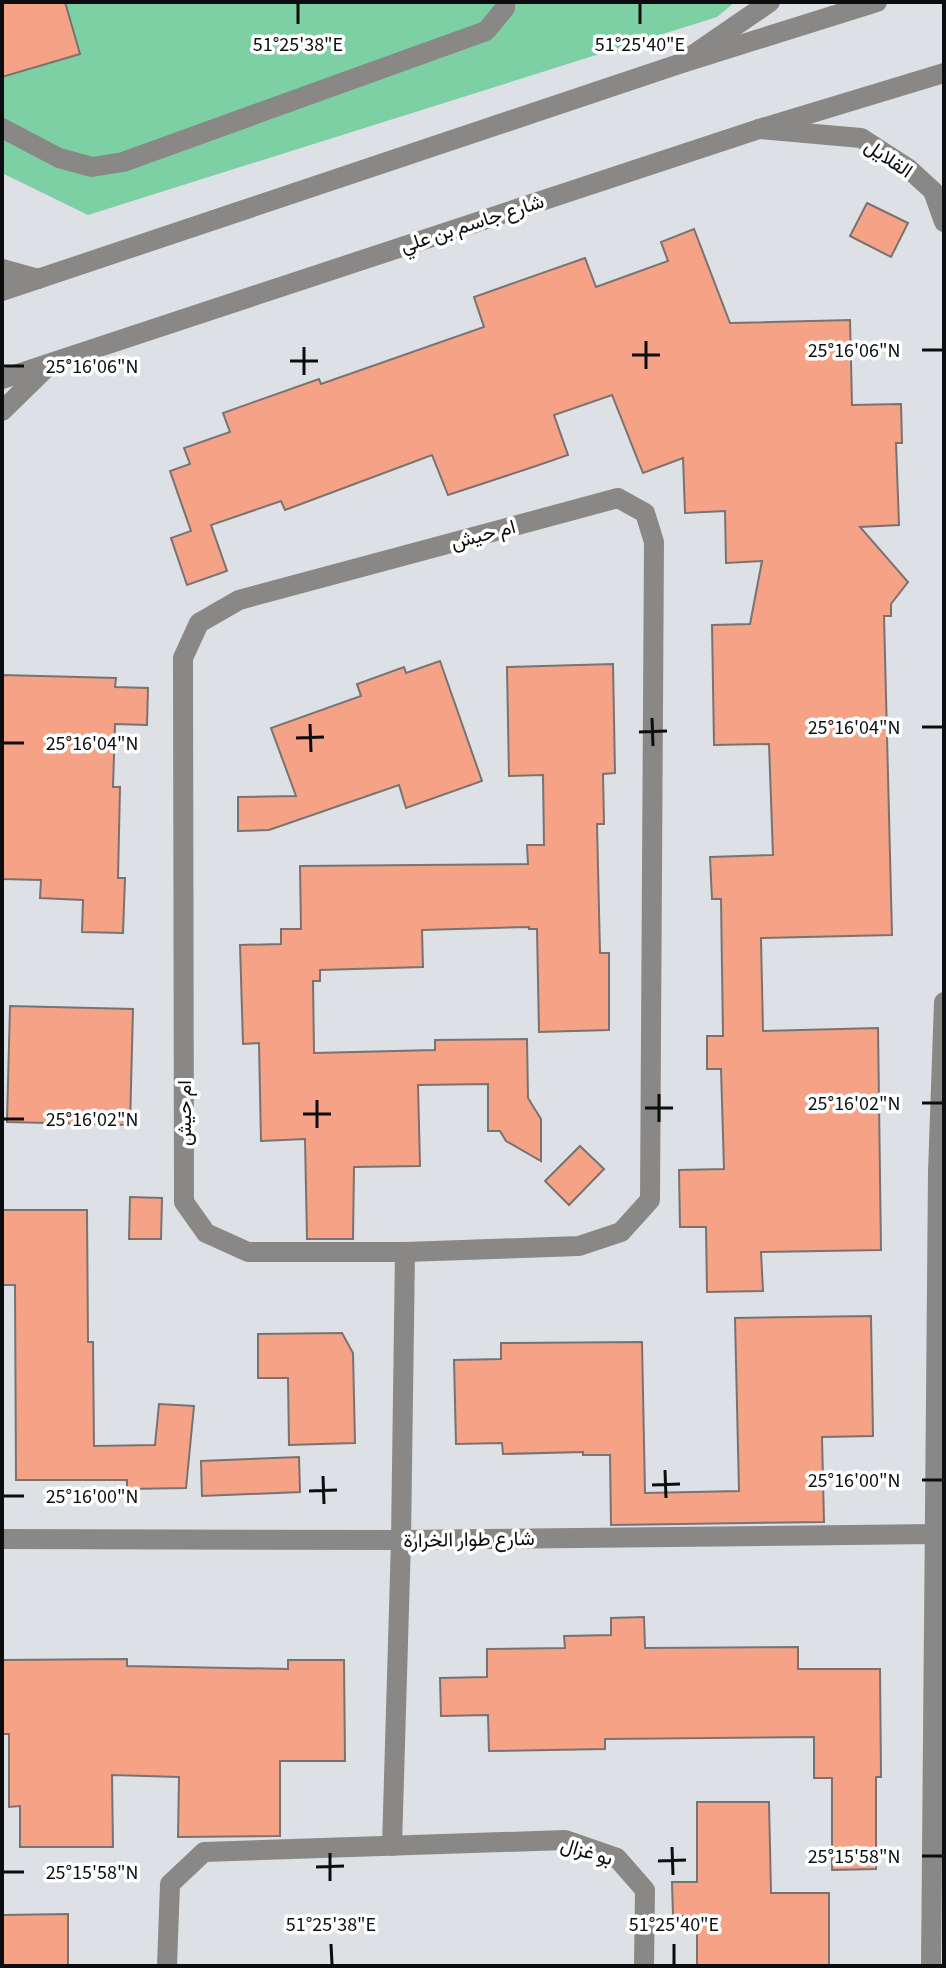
<svg xmlns="http://www.w3.org/2000/svg" width="946" height="1968" font-family="'Source Sans 3',Vazirmatn,sans-serif">
<style>
.green{fill:#7cd0a3}
.building{fill:#f6a286;stroke:#787371;stroke-width:2}
.lines{fill:none;stroke-linecap:round;stroke-linejoin:round}
.service{stroke:#8a8886;stroke-width:20}
.pedestrian{stroke:#8a8886;stroke-width:20}
.minor{stroke:#8a8886;stroke-width:20}
.tertiary{stroke:#8a8886;stroke-width:20}
.ticks{fill:none;stroke:#0c0d0e;stroke-width:3}
.labels{text-anchor:middle;stroke-width:7;stroke-linejoin:round;paint-order:stroke}
.street-label{font-size:20px;fill:#0c0d0e;stroke:#fff}
.ticks-label{font-size:20px;text-anchor:middle;fill:#0c0d0e;stroke:#fff;stroke-width:7;stroke-linejoin:round;paint-order:stroke}
</style>
<rect width="100%" height="100%" fill="#dde0e5"/>
<polygon class="green" points="2,2 735,2 717,17 88,215 2,173"/>
<g class="building">
<polygon points="2,2 65,2 80,54 2,77"/>
<polygon points="867,203 908,223 891,257 850,236"/>
<polygon points="694,229 730,323 850,320 852,405 901,404 902,443 896,443 899,525 860,527 908,582 891,604 891,616 884,616 892,935 761,938 763,1031 878,1028 881,1250 761,1252 763,1291 707,1292 706,1227 680,1227 679,1170 724,1169 721,1069 707,1069 707,1036 723,1036 721,899 712,899 710,857 773,855 769,744 714,745 712,625 750,624 762,561 726,563 725,511 685,513 683,458 643,473 612,395 554,415 568,455 533,467 448,495 432,455 285,510 281,501 211,525 227,571 187,585 171,538 191,531 170,471 190,464 184,448 230,432 223,413 319,379 321,384 484,327 474,297 585,258 596,287 668,261 661,242"/>
<polygon points="440,661 482,781 406,808 399,785 269,830 238,831 238,797 296,796 271,728 361,696 357,684 404,667 406,673"/>
<polygon points="613,664 615,773 603,774 604,824 597,824 600,953 609,953 609,1030 539,1032 537,929 529,929 529,927 422,930 423,967 320,970 320,981 313,981 314,1053 435,1050 435,1040 527,1039 528,1098 541,1119 541,1161 506,1141 500,1131 488,1131 488,1084 418,1085 420,1166 354,1167 353,1239 307,1239 305,1139 261,1141 259,1043 243,1044 240,945 281,944 281,929 301,929 300,866 528,864 527,845 544,845 543,775 509,776 507,667"/>
<polygon points="2,675 116,678 115,687 148,688 147,725 115,724 113,787 120,787 118,878 125,878 123,933 82,932 83,900 40,898 41,880 2,879"/>
<polygon points="10,1006 133,1009 130,1125 7,1122"/>
<polygon points="580,1146 604,1169 569,1205 545,1181"/>
<polygon points="130,1197 162,1198 161,1239 129,1239"/>
<polygon points="2,1210 87,1210 88,1342 93,1342 94,1446 155,1445 159,1404 194,1406 186,1488 127,1489 127,1480 16,1480 15,1285 2,1285"/>
<polygon points="871,1316 873,1436 822,1437 824,1522 611,1525 610,1455 583,1455 583,1452 503,1454 502,1443 456,1444 454,1360 501,1359 501,1343 642,1342 645,1493 739,1491 735,1318"/>
<polygon points="342,1333 353,1353 355,1443 289,1445 288,1378 258,1378 258,1334"/>
<polygon points="299,1457 300,1492 202,1496 201,1461"/>
<polygon points="644,1617 645,1648 798,1647 798,1669 880,1669 881,1777 876,1777 876,1869 832,1870 832,1778 814,1778 814,1737 605,1739 605,1749 489,1751 488,1715 441,1716 440,1678 487,1677 487,1649 565,1648 564,1636 611,1635 611,1618"/>
<polygon points="127,1659 127,1666 288,1669 288,1660 344,1660 345,1761 280,1761 280,1836 178,1837 179,1777 112,1775 113,1847 20,1847 20,1806 9,1807 9,1734 2,1734 2,1660"/>
<polygon points="697,1802 769,1802 771,1893 829,1893 829,1966 697,1966 697,1916 673,1916 672,1882 697,1882"/>
<polygon points="68,1914 68,1966 2,1966 2,1915"/>
</g>
<g class="lines">
<g class="service">
<polyline points="687,59 770,2"/>
<polyline points="2,128 59,158 92,167 123,162 486,31 505,8 505,2"/>
</g>
<polyline class="pedestrian" points="392,1846 401,1540"/>
<g class="minor">
<polyline points="759,129 861,138 909,169 933,191 944,222"/>
<polygon points="618,498 645,513 654,542 650,1200 621,1232 579,1246 405,1252 248,1252 206,1233 184,1202 183,658 199,623 239,600"/>
<polyline points="2,1539 401,1540 936,1534"/>
<polyline points="401,1540 405,1252"/>
<polyline points="167,1966 170,1884 204,1852 565,1840 617,1858 645,1890 644,1966"/>
<polyline points="931,1966 938,1172 944,1002"/>
</g>
<g class="tertiary">
<polyline points="2,269 38,279"/>
<polyline points="2,291 679,64 877,2"/>
<polyline points="2,379 759,129 944,73"/>
<polyline points="2,411 48,366"/>
</g>
</g>
<path class="ticks" d="M298,4V24M640,4V24M646,341V369M304,347V375M922,350H942M632,355H660M290,361H318M4,366H24M652,718L653,746M310,724L311,752M922,727H942M639,732L667,731M296,738L324,737M4,743H24M659,1094V1122M317,1100V1128M922,1103H942M645,1108H673M303,1114H331M4,1119H24M665,1470L666,1498M323,1476L324,1504M922,1480H942M652,1485L680,1484M309,1491L337,1490M4,1496H24M672,1847L673,1875M330,1853V1881M922,1856H942M658,1861L686,1860M316,1867L344,1866M4,1872H24M331,1944L332,1964M674,1944V1964"/>
<g class="labels">
<g class="street-label">
<text transform="translate(889 158) rotate(34)" y="7">القلايل</text>
<text transform="translate(472 223) rotate(-18)" y="7">شارع جاسم بن علي</text>
<text transform="translate(483 534) rotate(-15)" y="7">ام حيش</text>
<text transform="translate(184 1113) rotate(-90)" y="7">ام حيش</text>
<text transform="translate(469 1539) rotate(-1)" y="7">شارع طوار الخرارة</text>
<text transform="translate(587 1851) rotate(17)" y="7">بو غزال</text>
</g>
</g>
<g class="ticks-label">
<text x="298" y="51">51°25'38"E</text>
<text x="640" y="51">51°25'40"E</text>
<text x="854" y="357">25°16'06"N</text>
<text x="92" y="373">25°16'06"N</text>
<text x="854" y="734">25°16'04"N</text>
<text x="92" y="750">25°16'04"N</text>
<text x="854" y="1110">25°16'02"N</text>
<text x="92" y="1126">25°16'02"N</text>
<text x="854" y="1487">25°16'00"N</text>
<text x="92" y="1503">25°16'00"N</text>
<text x="854" y="1863">25°15'58"N</text>
<text x="92" y="1879">25°15'58"N</text>
<text x="331" y="1931">51°25'38"E</text>
<text x="674" y="1931">51°25'40"E</text>
</g>
<rect width="946" height="1968" fill="none" stroke="#0c0d0e" stroke-width="8"/>
</svg>
